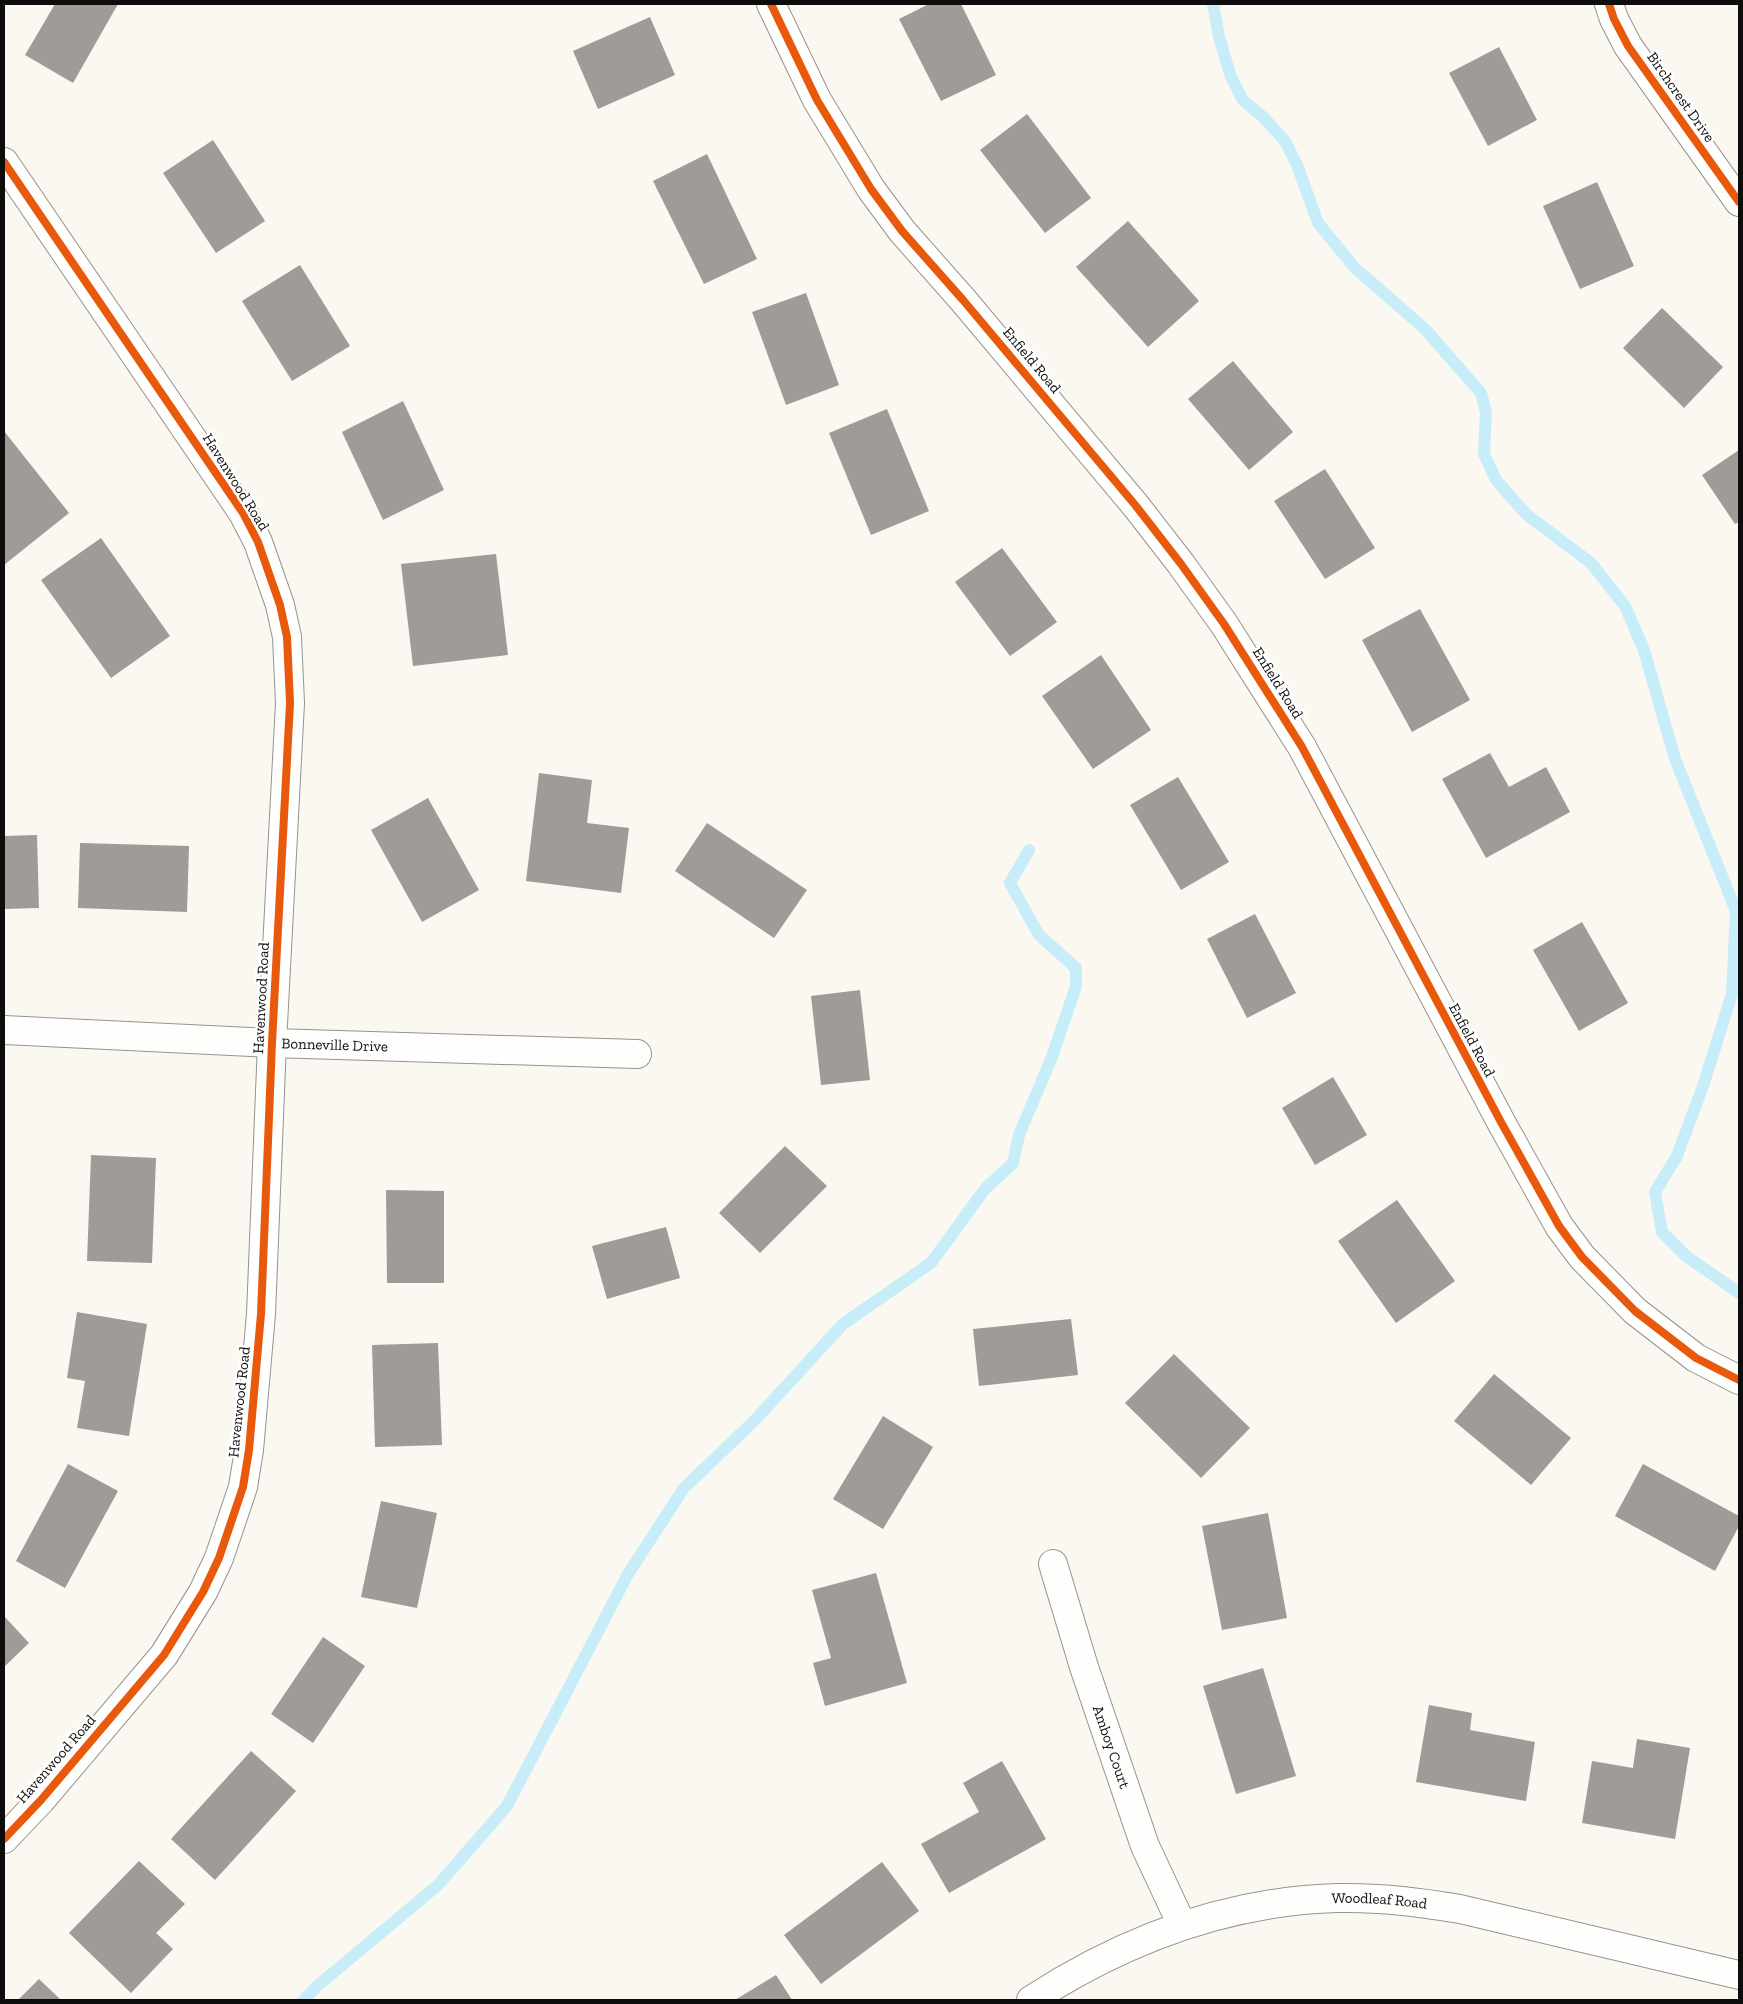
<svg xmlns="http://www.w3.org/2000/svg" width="1743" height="2004" font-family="'Zilla Slab',serif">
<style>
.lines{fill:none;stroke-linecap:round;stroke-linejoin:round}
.stream{stroke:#c6edf8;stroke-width:12}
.building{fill:#9e9b98}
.street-casing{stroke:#949390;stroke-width:30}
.street{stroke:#fefefd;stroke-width:28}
.cycleway-casing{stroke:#fff;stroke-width:11}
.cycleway{stroke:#e8590c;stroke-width:8}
.labels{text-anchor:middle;stroke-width:5;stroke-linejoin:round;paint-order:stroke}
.street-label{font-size:15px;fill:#0d0d0d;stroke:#fff}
</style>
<rect width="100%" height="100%" fill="#fbf8f2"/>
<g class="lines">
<g class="stream">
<polyline points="1213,4 1219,37 1231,77 1243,100 1264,118 1285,141 1297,165 1318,223 1355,268 1425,329 1481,393 1486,412 1484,454 1496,480 1526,514 1591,563 1625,606 1644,650 1675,759 1736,911 1732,994 1703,1086 1677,1156 1655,1192 1662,1232 1686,1256 1739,1293"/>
<polyline points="304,2000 316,1987 438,1885 507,1806 628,1574 684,1488 754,1421 843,1324 931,1263 985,1189 1013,1163 1019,1135 1052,1057 1076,986 1076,968 1039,935 1010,883 1029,850"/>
</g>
</g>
<g class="building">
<polygon points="55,4 118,4 73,83 25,55"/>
<polygon points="929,4 961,4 996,75 941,101 899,19"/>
<polygon points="650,17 675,75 598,109 573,51"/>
<polygon points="1499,47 1537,120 1488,146 1449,73"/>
<polygon points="1027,114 1091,198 1045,233 980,150"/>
<polygon points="213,140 265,221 216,253 163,173"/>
<polygon points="707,154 757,259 704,284 653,181"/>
<polygon points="1597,182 1634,266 1580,289 1543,206"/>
<polygon points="1128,221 1199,301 1148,347 1076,267"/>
<polygon points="300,265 350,346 292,381 242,301"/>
<polygon points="806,293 839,385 786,405 752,312"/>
<polygon points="1662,308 1723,367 1684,408 1623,348"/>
<polygon points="1233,361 1293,432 1249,470 1188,399"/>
<polygon points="403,401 444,490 383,520 342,432"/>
<polygon points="887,409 929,511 871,535 829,433"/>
<polygon points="4,431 69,513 4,565"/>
<polygon points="1739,450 1739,522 1735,524 1702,475"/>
<polygon points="1325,469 1375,548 1325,579 1274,501"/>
<polygon points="101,538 170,636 111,678 41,580"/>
<polygon points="1002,548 1057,622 1010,656 955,582"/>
<polygon points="496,554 508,655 413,666 401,564"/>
<polygon points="1420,609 1470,700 1412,732 1362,640"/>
<polygon points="1101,655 1151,730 1093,769 1042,696"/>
<polygon points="1490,753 1509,787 1546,767 1570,812 1486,858 1442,779"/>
<polygon points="539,773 592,780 587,823 629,828 621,893 526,881"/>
<polygon points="1178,777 1229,862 1181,890 1130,805"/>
<polygon points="428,798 479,890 422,922 371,830"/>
<polygon points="707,823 807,890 774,938 675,871"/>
<polygon points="37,835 39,908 4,909 4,836"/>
<polygon points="80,843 189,846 187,912 78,908"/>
<polygon points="1255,914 1296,993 1247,1018 1207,939"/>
<polygon points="1582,922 1628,1003 1579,1031 1533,950"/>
<polygon points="860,990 870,1080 821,1085 811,996"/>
<polygon points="1333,1077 1367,1135 1315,1165 1282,1108"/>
<polygon points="785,1146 827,1186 760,1253 719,1213"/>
<polygon points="91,1155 156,1158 152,1263 87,1261"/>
<polygon points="386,1190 444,1191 444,1283 387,1283"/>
<polygon points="1397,1200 1455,1281 1396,1323 1338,1241"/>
<polygon points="666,1227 680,1278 607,1299 592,1246"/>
<polygon points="77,1312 147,1324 129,1436 77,1428 85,1381 67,1378"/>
<polygon points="1071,1319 1078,1375 979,1386 973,1329"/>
<polygon points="438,1343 442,1445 375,1447 372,1345"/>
<polygon points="1174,1354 1250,1428 1201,1478 1125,1403"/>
<polygon points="1494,1374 1571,1438 1531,1485 1454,1421"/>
<polygon points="883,1416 933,1447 883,1529 833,1499"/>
<polygon points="68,1464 118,1491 65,1588 16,1561"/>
<polygon points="1643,1464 1739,1516 1739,1526 1715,1571 1615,1516"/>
<polygon points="381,1501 437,1513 417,1608 361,1597"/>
<polygon points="1268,1513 1287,1618 1222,1630 1202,1526"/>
<polygon points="876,1573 907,1683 825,1706 813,1663 831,1658 812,1590"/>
<polygon points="4,1616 29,1643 4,1667"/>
<polygon points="323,1637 365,1666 313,1743 271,1714"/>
<polygon points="1263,1668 1296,1776 1236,1794 1203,1686"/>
<polygon points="1429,1705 1472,1713 1470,1730 1535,1742 1526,1801 1416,1782"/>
<polygon points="1637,1739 1690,1748 1675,1839 1582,1823 1592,1761 1633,1768"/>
<polygon points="251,1751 296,1791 215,1880 171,1839"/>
<polygon points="1002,1761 1046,1839 949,1893 921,1844 979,1812 963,1783"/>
<polygon points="139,1861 185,1904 156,1933 173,1949 131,1993 69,1933"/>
<polygon points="882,1862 919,1911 821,1984 784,1935"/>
<polygon points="776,1975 792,2000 735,2000"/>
<polygon points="39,1979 61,2000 18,2000"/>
</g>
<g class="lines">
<g class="street-casing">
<g id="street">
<polyline points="771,4 817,100 871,189 902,231 963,300 1136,506 1181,564 1224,624 1302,747 1501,1122 1559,1226 1582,1257 1635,1311 1696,1358 1739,1380"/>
<polyline points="1609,4 1614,19 1628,46 1739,202"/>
<polyline points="4,162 243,513 258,542 280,605 287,637 290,703 272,1043 261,1314 249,1450 243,1487 219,1558 203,1592 164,1655 41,1800 4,1839"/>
<path id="s1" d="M4,1030L272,1043L637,1054"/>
<path id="s2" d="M1053,1564L1084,1667L1145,1846L1182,1925"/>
<path id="s3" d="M1031,2000C1124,1940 1227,1901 1338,1898C1379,1897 1420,1902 1460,1909L1739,1975"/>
</g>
</g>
<use href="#street" class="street"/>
<g class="cycleway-casing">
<g id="cycleway">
<polyline points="771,4 817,100 871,189 902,231 963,300 1136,506 1181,564 1224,624 1302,747 1501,1122 1559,1226 1582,1257 1635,1311 1696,1358 1739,1380"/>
<polyline points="1609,4 1614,19 1628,46 1739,202"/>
<polyline points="4,162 243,513 258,542 280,605 287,637 290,703 272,1043 261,1314 249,1450 243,1487 219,1558 203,1592 164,1655 41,1800 4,1839"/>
</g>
</g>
<use href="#cycleway" class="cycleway"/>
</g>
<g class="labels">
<g class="street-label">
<text transform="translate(1681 97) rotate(55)" y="5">Birchcrest Drive</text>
<text transform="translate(1032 360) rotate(50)" y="5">Enfield Road</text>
<text transform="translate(236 482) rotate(58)" y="5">Havenwood Road</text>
<text transform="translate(1278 683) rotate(58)" y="5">Enfield Road</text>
<text transform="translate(261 998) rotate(-87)" y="5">Havenwood Road</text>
<text transform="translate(1472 1040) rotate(62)" y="5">Enfield Road</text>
<text dy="5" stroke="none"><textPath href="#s1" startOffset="331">Bonneville Drive</textPath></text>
<text transform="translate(239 1402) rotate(-84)" y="5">Havenwood Road</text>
<text dy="5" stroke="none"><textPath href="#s2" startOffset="192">Amboy Court</textPath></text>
<text transform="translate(56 1759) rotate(-49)" y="5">Havenwood Road</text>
<text dy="5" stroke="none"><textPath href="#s3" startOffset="369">Woodleaf Road</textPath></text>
</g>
</g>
<rect width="1743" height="2004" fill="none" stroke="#0d0d0d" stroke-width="10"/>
</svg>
